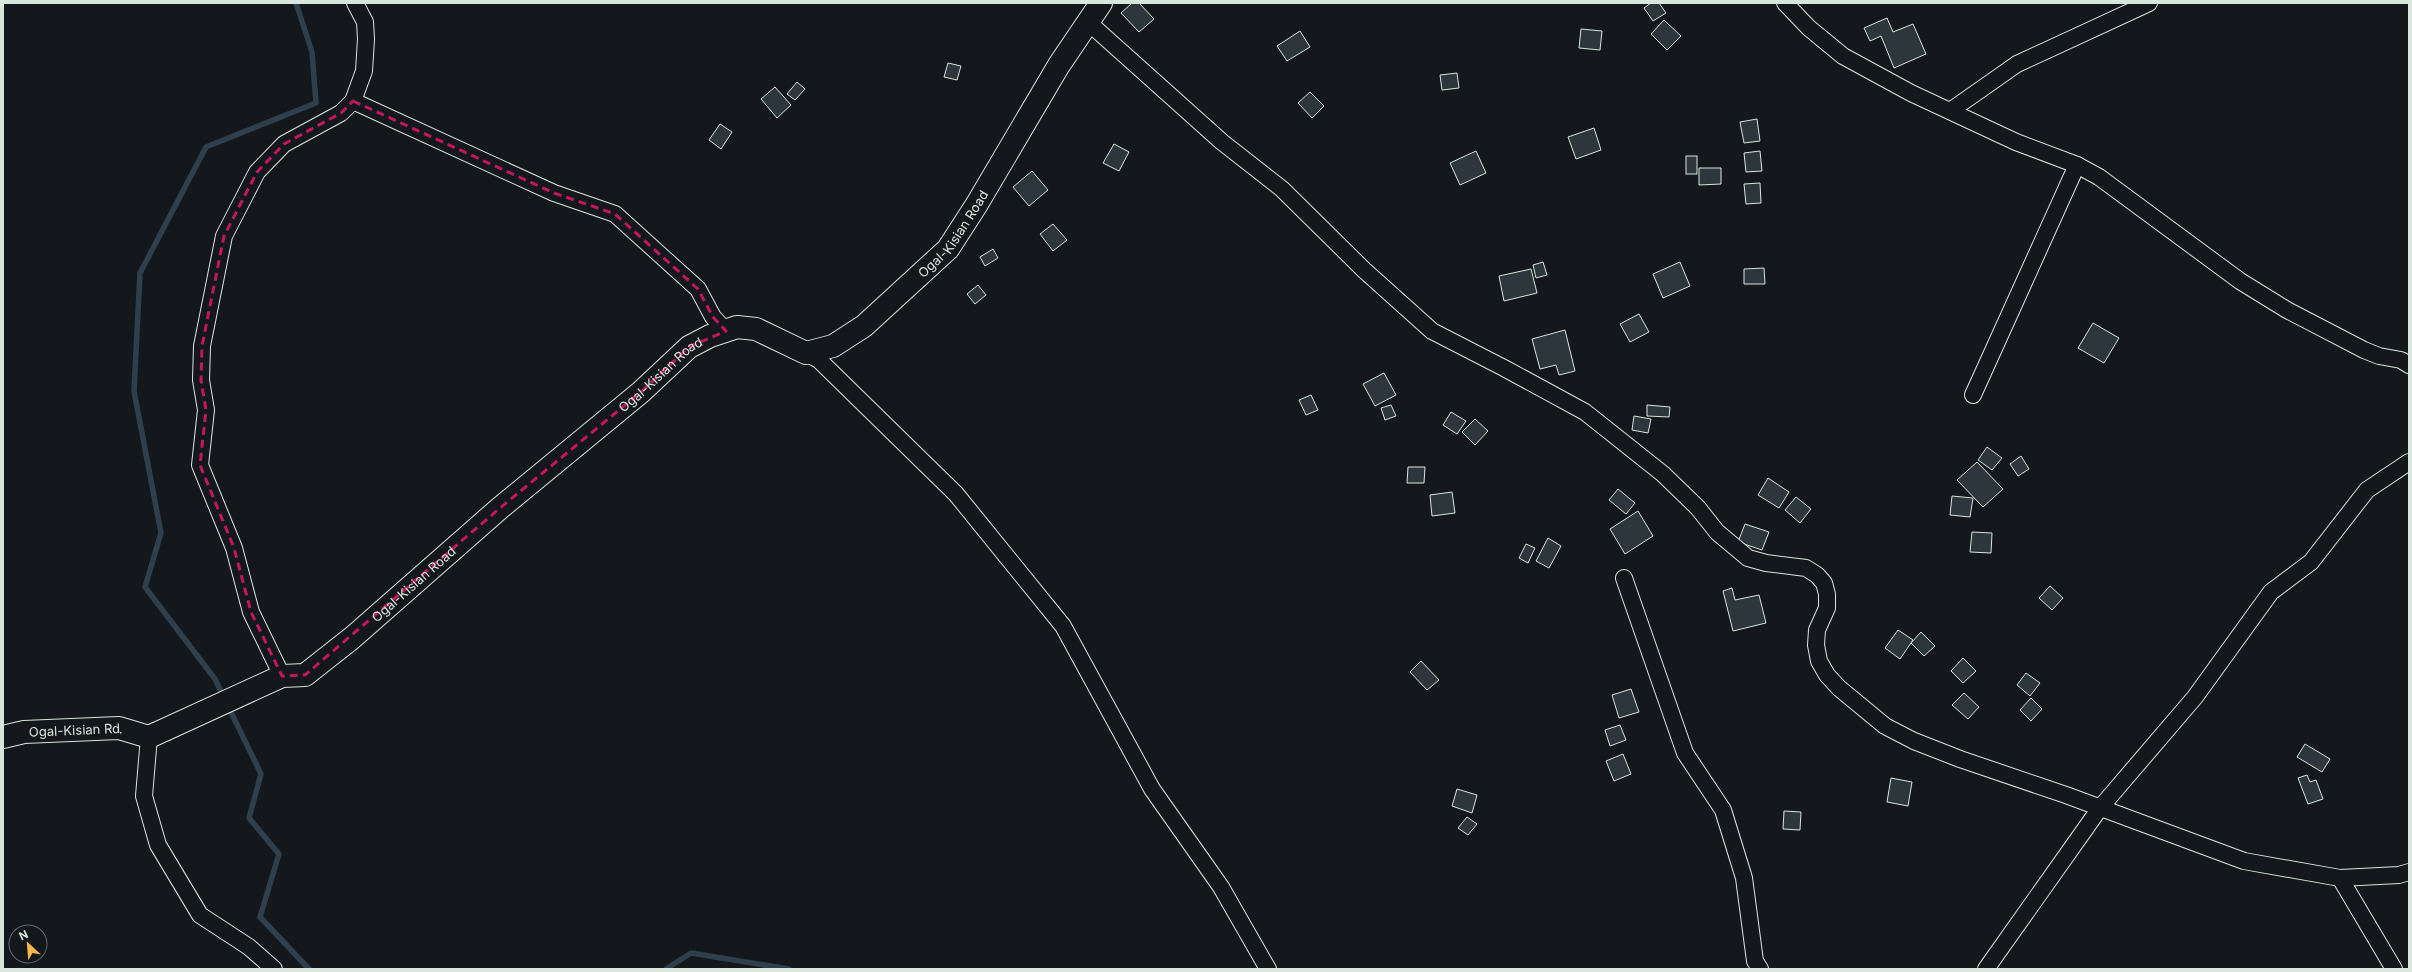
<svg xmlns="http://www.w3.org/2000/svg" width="2412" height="972" font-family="Inter,sans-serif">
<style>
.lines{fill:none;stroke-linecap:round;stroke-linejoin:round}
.stream{stroke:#2f3f4d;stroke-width:5.5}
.building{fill:#2c363c;stroke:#d8e6dc}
.street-casing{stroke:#d8e6dc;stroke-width:18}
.secondary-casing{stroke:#d8e6dc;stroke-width:24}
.street{stroke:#14181c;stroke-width:16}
.secondary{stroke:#14181c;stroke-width:22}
.marked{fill:none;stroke:#c2185b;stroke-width:3;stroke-dasharray:8 5;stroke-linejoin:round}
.labels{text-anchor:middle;stroke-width:3;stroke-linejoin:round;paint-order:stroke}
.street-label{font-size:13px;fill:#d8e6dc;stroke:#14181c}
</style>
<rect width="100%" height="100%" fill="#14181c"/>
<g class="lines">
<g class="stream">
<polyline points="224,698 215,679 145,587 161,533 134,391 140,273 206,147 316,103 312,52 296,3"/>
<polyline points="228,706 261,774 249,818 279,854 260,917 309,969"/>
<polyline points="666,969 691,953 789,969"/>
</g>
</g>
<g class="building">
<polygon points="1132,3 1139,3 1154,19 1139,32 1121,13"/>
<polygon points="1651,3 1659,3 1666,13 1653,21 1644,8"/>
<polygon points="1887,18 1893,32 1913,24 1926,54 1894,68 1881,36 1870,41 1864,28"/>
<polygon points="1664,20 1681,36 1667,50 1651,34"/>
<polygon points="1581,29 1602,31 1600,50 1579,48"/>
<polygon points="1300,31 1310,47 1287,61 1277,46"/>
<polygon points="948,63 961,66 957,80 944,77"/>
<polygon points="1457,73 1459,88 1442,90 1440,75"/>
<polygon points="797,82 805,89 795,100 787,94"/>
<polygon points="775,87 791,105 777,118 761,99"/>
<polygon points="1310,92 1324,106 1312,118 1298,103"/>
<polygon points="1757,119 1760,141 1744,143 1740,122"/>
<polygon points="720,124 732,132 721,149 709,140"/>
<polygon points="1594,128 1601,150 1576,159 1568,137"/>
<polygon points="1114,144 1129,152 1119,171 1103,163"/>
<polygon points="1476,151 1486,173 1460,185 1450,163"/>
<polygon points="1760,151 1762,171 1746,172 1744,153"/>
<rect x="1686" y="156" width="11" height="18"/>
<polygon points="1699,168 1721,168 1721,184 1699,185"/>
<polygon points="1032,171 1048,190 1029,206 1013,187"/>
<polygon points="1760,183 1761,203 1746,204 1744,184"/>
<polygon points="1053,224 1067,240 1053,251 1040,234"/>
<polygon points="993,249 998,258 985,266 980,257"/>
<polygon points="1543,262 1547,275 1536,278 1533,265"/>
<polygon points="1680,262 1690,286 1663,298 1653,274"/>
<polygon points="1764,268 1765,284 1744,284 1744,269"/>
<polygon points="1531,269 1537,293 1504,301 1499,276"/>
<polygon points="978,285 986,295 975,304 967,294"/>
<polygon points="1639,314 1649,332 1630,342 1620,324"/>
<polygon points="2093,323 2119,338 2104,363 2078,348"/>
<polygon points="1565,330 1575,371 1559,375 1556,365 1540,369 1532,339"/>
<polygon points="1384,373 1396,395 1375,406 1363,384"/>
<polygon points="1311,395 1318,410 1306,415 1299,400"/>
<polygon points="1391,405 1396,416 1385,420 1381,408"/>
<polygon points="1647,405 1670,407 1669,417 1647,416"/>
<polygon points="1451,412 1466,421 1457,434 1443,425"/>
<polygon points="1634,416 1651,419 1648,433 1632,430"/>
<polygon points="1475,419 1488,431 1475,445 1462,432"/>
<polygon points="1987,447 2002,458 1992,470 1978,460"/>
<polygon points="2021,456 2029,469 2018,476 2010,464"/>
<polygon points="1977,462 2003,489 1983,507 1957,480"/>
<polygon points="1408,467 1425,467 1424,483 1407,483"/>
<polygon points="1768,478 1789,492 1779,508 1758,495"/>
<polygon points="1618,489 1635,503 1626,514 1609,500"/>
<polygon points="1452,492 1455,513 1432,516 1430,495"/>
<polygon points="1952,496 1973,498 1970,517 1950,515"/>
<polygon points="1796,497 1811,509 1800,523 1785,510"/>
<polygon points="1638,511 1653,536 1625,554 1610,529"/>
<polygon points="1745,524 1769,532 1762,550 1738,542"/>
<polygon points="1972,532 1992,533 1991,553 1970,552"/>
<polygon points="1548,538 1561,546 1549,568 1536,561"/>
<polygon points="1526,544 1535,548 1528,563 1519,558"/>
<polygon points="2050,586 2063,598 2052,610 2039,598"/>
<polygon points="1732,588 1735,600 1759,595 1766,623 1733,631 1723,591"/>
<polygon points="1898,630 1913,640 1900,659 1885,648"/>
<polygon points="1921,632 1935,646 1924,656 1911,643"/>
<polygon points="1963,658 1976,671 1963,683 1951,671"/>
<polygon points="1421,661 1439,680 1427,690 1410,672"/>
<polygon points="2026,673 2040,683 2030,696 2017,685"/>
<polygon points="1631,689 1639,712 1619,718 1612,695"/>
<polygon points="1964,693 1979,707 1968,719 1952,705"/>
<polygon points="2031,698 2042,709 2031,721 2020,710"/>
<polygon points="1620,725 1626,740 1610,746 1605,730"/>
<polygon points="2305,744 2330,759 2322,772 2297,757"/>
<polygon points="1623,754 1631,774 1614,781 1606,761"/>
<polygon points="2307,775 2310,782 2316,780 2323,799 2308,804 2298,778"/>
<polygon points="1891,778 1912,782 1908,806 1887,802"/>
<polygon points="1457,789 1477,795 1472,813 1452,806"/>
<polygon points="1784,811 1801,812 1800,830 1783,829"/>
<polygon points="1467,817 1477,824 1468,835 1458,828"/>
</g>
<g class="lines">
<g class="street-casing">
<g id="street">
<polyline points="1785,3 1809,28 1843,56 1911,93 2016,142 2077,165 2099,177 2240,281 2287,310 2364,350 2379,356 2401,360 2409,365"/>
<polyline points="1088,22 1222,142 1282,189 1364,270 1432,331 1504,368 1585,412 1663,474 1698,508 1717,532 1748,558 1766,563 1806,568 1817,575 1824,583 1827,594 1827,608 1817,630 1816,645 1819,661 1827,675 1839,688 1885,726 1914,741 1960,759 2066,795 2244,861 2340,878 2399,875 2409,872"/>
<polyline points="353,101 554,193 615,214 698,289 713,317 726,331"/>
<polyline points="1950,111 2017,64 2149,3"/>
<polyline points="806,353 819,360 956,494 1063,626 1152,789 1221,887 1268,969"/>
<polyline points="1973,395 2077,165"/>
<polyline points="1624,578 1685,753 1723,810 1744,878 1755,961 1760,969"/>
<polyline points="282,676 251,612 234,548 200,465 206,410 201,380 202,346 224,236 257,172 284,144 341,113 353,101 364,71 366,39 365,22 355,3"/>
<polyline points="149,737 144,796 158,845 200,915 249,947 274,969"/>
<polyline points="2340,878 2394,969"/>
<polyline points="1986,969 2100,808 2195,697 2271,592 2311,562 2367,490 2409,462"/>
</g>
</g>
<g class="secondary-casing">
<g id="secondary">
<path id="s1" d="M3,737L24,732L119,728L149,737L282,676L305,675L352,638L500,508L641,392L689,347L710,336L737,327L756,329L806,353L833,346L864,326L948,249L977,204L1059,65L1101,3"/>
</g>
</g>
<use href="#street" class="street"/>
<use href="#secondary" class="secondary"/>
</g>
<path class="marked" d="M353,101L554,193L615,214L698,289L713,317L726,331L689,347L641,392L500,508L305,675L282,676L251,612L234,548L200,465L206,410L201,380L202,346L224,236L257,172L284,144L341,113Z"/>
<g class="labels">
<g class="street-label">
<text dy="5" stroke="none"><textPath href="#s1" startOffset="1143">Ogal-Kisian Road</textPath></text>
<text dy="5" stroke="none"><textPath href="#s1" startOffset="783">Ogal-Kisian Road</textPath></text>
<text dy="5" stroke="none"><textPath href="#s1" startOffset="459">Ogal-Kisian Road</textPath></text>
<text dy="5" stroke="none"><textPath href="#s1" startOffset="74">Ogal-Kisian Rd.</textPath></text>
</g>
</g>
<rect width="2412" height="972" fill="none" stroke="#d8e6dc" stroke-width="8"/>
<g transform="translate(28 944) rotate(334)"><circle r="19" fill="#14181c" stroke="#626a69"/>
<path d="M0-3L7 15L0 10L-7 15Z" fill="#ffb74d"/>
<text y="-6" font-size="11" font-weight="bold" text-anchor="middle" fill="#d8e6dc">N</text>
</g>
</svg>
